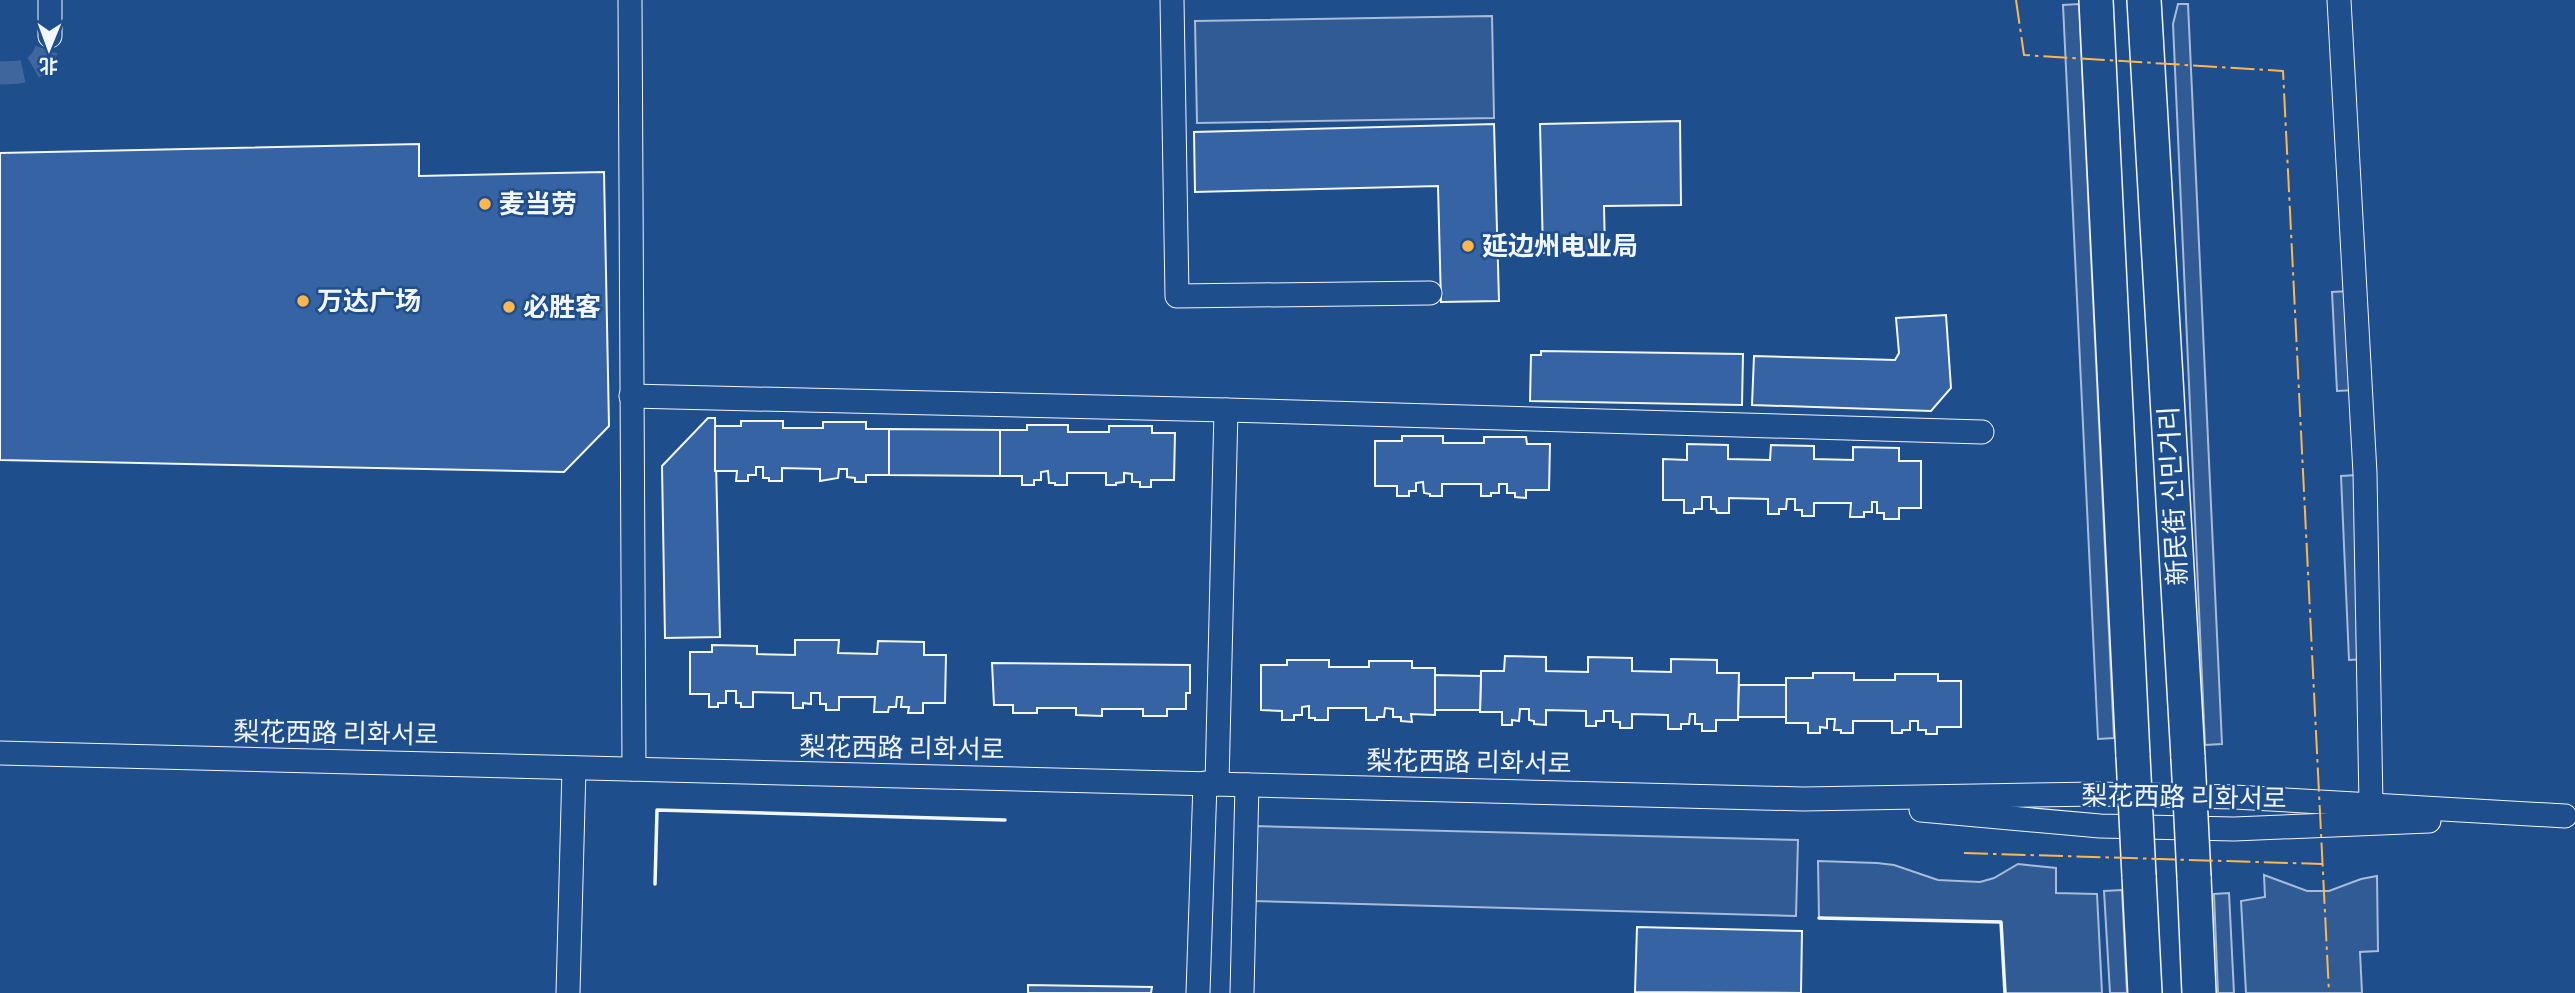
<svg xmlns="http://www.w3.org/2000/svg" width="2575" height="993" font-family="Signika,'Noto Sans SC','Noto Sans KR',sans-serif">
<style>
.built{fill:#305b95;stroke:#a8bbd7;stroke-width:2}
.building{fill:#3563a3;stroke:#f2f6ff;stroke-width:2}
.lines{fill:none;stroke-linecap:round;stroke-linejoin:round}
.minor-tunnel{stroke:#3f679d;stroke-width:23;stroke-dasharray:23 11;stroke-linecap:butt}
.minor-casing{stroke:#f2f6ff;stroke-width:25}
.highway-casing{stroke:#f2f6ff;stroke-width:36}
.minor{stroke:#1f4e8c;stroke-width:23}
.highway{stroke:#1f4e8c;stroke-width:33}
.highway-bridge-casing{stroke:#f2f6ff;stroke-width:36;stroke-linecap:butt}
.highway-bridge{stroke:#1f4e8c;stroke-width:33}
.wall{stroke:#f2f6ff;stroke-width:3.5}
.power{stroke:#ffb74d;stroke-width:2;stroke-dasharray:24 5 3.5 5;stroke-linecap:butt}
.poi-dot{fill:#ffb74d;stroke:#1f4e8c;stroke-width:2.5}
.labels{text-anchor:middle;stroke-width:5;stroke-linejoin:round;paint-order:stroke}
.poi-label{font-size:26px;font-weight:bold;fill:#f2f6ff;stroke:#1f4e8c;text-anchor:start}
.street-label{font-size:26px;fill:#f2f6ff;stroke:#1f4e8c}
</style>
<rect width="100%" height="100%" fill="#1f4e8c"/>
<g class="built">
<polygon points="2079,4 2114,738 2098,739 2063,5"/>
<polygon points="2178,4 2188,4 2222,744 2205,745 2173,24"/>
<polygon points="1492,16 1494,118 1197,123 1195,21"/>
<polygon points="2351,291 2356,390 2337,391 2332,292"/>
<polygon points="2357,475 2365,659 2349,660 2341,476"/>
<polygon points="1252,826 1798,840 1796,916 1251,901"/>
<polygon points="1818,861 1877,863 1894,865 1938,880 1980,882 1994,878 2018,864 2056,868 2056,893 2097,894 2102,993 2005,993 2001,922 1819,918"/>
<polygon points="2264,875 2307,891 2329,891 2361,879 2377,876 2378,951 2360,952 2362,993 2246,993 2241,901 2265,897"/>
<polygon points="2122,890 2127,993 2110,993 2104,891"/>
<polygon points="2229,893 2234,993 2218,993 2214,894"/>
</g>
<g class="building">
<polygon points="1680,121 1681,205 1604,206 1605,252 1543,253 1540,124"/>
<polygon points="1494,124 1499,301 1441,302 1438,186 1195,192 1194,132"/>
<polygon points="419,144 419,176 604,172 609,426 564,472 0,460 0,153"/>
<polygon points="1946,315 1951,388 1931,411 1752,405 1754,356 1895,360 1899,353 1896,318"/>
<polygon points="1541,351 1743,354 1742,405 1530,401 1531,355 1541,355"/>
<polygon points="708,418 715,418 720,637 665,638 662,466"/>
<polygon points="741,421 783,421 783,428 823,428 823,422 866,422 866,429 889,429 889,475 866,475 866,482 855,482 855,478 847,477 847,469 839,469 838,478 820,481 820,469 782,468 782,481 769,481 769,478 763,478 763,467 756,467 756,475 748,475 748,481 736,481 737,471 715,471 715,426 741,426"/>
<polygon points="1027,425 1068,425 1068,432 1109,432 1109,426 1152,426 1152,433 1175,433 1174,480 1151,480 1151,487 1140,487 1140,482 1132,482 1132,474 1124,473 1124,482 1116,483 1116,485 1106,485 1106,473 1067,473 1067,485 1055,485 1055,483 1049,483 1048,471 1041,472 1041,480 1034,480 1034,485 1022,485 1022,476 1000,476 1000,430 1027,430"/>
<polygon points="889,429 1000,430 1000,476 889,475"/>
<polygon points="1402,436 1443,436 1443,443 1484,443 1484,437 1526,437 1527,444 1550,444 1549,490 1526,490 1526,498 1515,497 1515,493 1507,493 1507,484 1499,484 1499,493 1491,493 1491,496 1481,496 1481,484 1442,484 1442,496 1430,496 1430,494 1424,493 1423,482 1416,483 1416,491 1409,491 1409,496 1397,496 1397,486 1375,486 1375,441 1402,441"/>
<polygon points="1687,444 1728,445 1728,459 1770,460 1771,445 1814,446 1814,459 1853,460 1853,447 1899,448 1899,461 1921,461 1921,508 1899,508 1899,519 1884,519 1884,513 1877,513 1877,502 1872,502 1872,512 1864,512 1864,517 1850,517 1851,503 1814,503 1814,516 1802,516 1802,510 1795,510 1795,499 1787,499 1786,509 1779,509 1779,514 1768,514 1768,499 1729,498 1729,513 1717,513 1716,509 1711,509 1711,497 1702,497 1702,509 1694,509 1694,513 1684,513 1684,500 1663,500 1663,459 1687,460"/>
<polygon points="795,640 839,640 838,653 877,654 878,641 924,642 924,655 946,655 945,703 923,703 923,713 908,713 909,707 901,707 902,697 897,697 896,707 889,707 888,712 874,712 875,697 839,697 839,710 826,710 826,704 820,704 820,693 811,693 811,704 803,703 803,708 793,708 793,693 753,692 753,707 741,707 741,703 736,703 736,691 726,691 726,703 718,703 718,707 709,707 709,694 690,694 690,652 712,652 712,645 757,646 757,654 795,655"/>
<polygon points="1505,656 1546,657 1546,671 1588,672 1588,657 1632,658 1632,671 1671,672 1671,659 1717,660 1717,673 1739,673 1738,720 1716,720 1716,731 1702,731 1702,724 1695,724 1695,714 1690,714 1689,724 1681,724 1681,729 1668,729 1668,715 1632,714 1632,728 1620,728 1620,722 1613,722 1613,711 1604,711 1604,721 1596,721 1596,726 1586,726 1586,711 1546,710 1546,725 1534,724 1534,721 1529,720 1529,709 1520,709 1519,721 1512,720 1512,725 1502,725 1502,712 1480,712 1481,671 1504,671"/>
<polygon points="1287,660 1329,660 1329,667 1369,667 1369,661 1412,661 1412,668 1435,668 1435,715 1411,714 1412,722 1401,721 1401,717 1393,717 1393,709 1385,708 1384,717 1377,717 1377,720 1366,720 1366,708 1328,708 1328,720 1315,720 1315,718 1309,718 1309,706 1302,707 1302,715 1294,715 1294,720 1282,720 1282,711 1261,710 1261,665 1287,665"/>
<polygon points="992,663 1190,665 1190,693 1186,693 1186,709 1167,709 1167,716 1143,716 1143,709 1102,709 1102,716 1076,715 1076,708 1037,708 1037,713 1013,713 1013,705 994,705"/>
<polygon points="1813,673 1854,673 1854,680 1895,680 1895,674 1938,674 1938,681 1961,681 1961,727 1937,727 1937,734 1926,734 1926,730 1918,730 1918,721 1910,721 1910,730 1902,730 1902,733 1892,733 1892,721 1853,721 1853,733 1841,733 1841,730 1834,730 1835,719 1827,719 1827,728 1820,727 1820,733 1808,733 1808,723 1786,723 1786,678 1813,678"/>
<polygon points="1435,675 1481,676 1480,710 1435,710"/>
<polygon points="1739,685 1786,685 1786,717 1738,717"/>
<polygon points="1637,927 1802,931 1801,993 1635,992"/>
<polygon points="1028,985 1152,987 1151,993 1028,993"/>
</g>
<g class="lines">
<path class="minor-tunnel" d="M0,73C31,73 44,69 50,36"/>
<g class="minor-casing">
<g id="minor">
<polyline points="630,0 634,769"/>
<polyline points="1172,0 1177,296 1430,293"/>
<polyline points="2339,0 2365,473 2371,805"/>
<polyline points="50,36 50,0"/>
<polyline points="631,396 1226,410 1982,432"/>
<polyline points="0,753 1803,799 2098,794 2234,797 2565,816"/>
<polyline points="1217,784 1226,410"/>
<polyline points="1921,810 2100,826 2234,829 2429,821"/>
<polyline points="568,993 574,768"/>
<polyline points="1198,993 1205,783"/>
<polyline points="1242,993 1247,785"/>
</g>
</g>
<g class="highway-casing">
<g id="highway">
<polyline points="2096,0 2133,756"/>
<polyline points="2144,0 2188,758"/>
<polyline points="2139,876 2145,993"/>
<polyline points="2194,877 2199,993"/>
</g>
</g>
<use href="#minor" class="minor"/>
<use href="#highway" class="highway"/>
<g class="highway-bridge-casing">
<g id="highway-bridge">
<polyline points="2133,756 2139,876"/>
<polyline points="2188,758 2194,877"/>
</g>
</g>
<use href="#highway-bridge" class="highway-bridge"/>
<g class="wall">
<polyline points="655,884 657,810 1005,820"/>
<polyline points="1819,918 2001,922 2005,993"/>
</g>
<g class="power">
<polyline points="2016,0 2024,55 2283,71 2329,993"/>
<polyline points="1964,853 2322,864"/>
</g>
</g>
<g class="poi-dot">
<circle cx="485" cy="204" r="7"/>
<circle cx="1468" cy="246" r="7"/>
<circle cx="303" cy="301" r="7"/>
<circle cx="509" cy="307" r="7"/>
</g>
<g class="labels">
<g class="poi-label">
<text x="499" y="213">麦当劳</text>
<text x="1482" y="255">延边州电业局</text>
<text x="317" y="310">万达广场</text>
<text x="523" y="316">必胜客</text>
</g>
<g class="street-label">
<text transform="translate(2173 496) rotate(-93)" y="9">新民街 신민거리</text>
<text transform="translate(336 733) rotate(1)" y="9">梨花西路 리화서로</text>
<text transform="translate(902 748) rotate(1)" y="9">梨花西路 리화서로</text>
<text transform="translate(1469 762) rotate(1)" y="9">梨花西路 리화서로</text>
<text transform="translate(2184 797) rotate(1)" y="9">梨花西路 리화서로</text>
</g>
</g>
<g transform="translate(49 49) rotate(181)" stroke="#1f4e8c" stroke-width="5" paint-order="stroke">
<path d="M0-5L12 26L0 18L-12 26Z" fill="#f2f6ff"/>
<text y="-10" font-size="19" font-weight="bold" text-anchor="middle" fill="#f2f6ff">北</text>
</g>
</svg>
